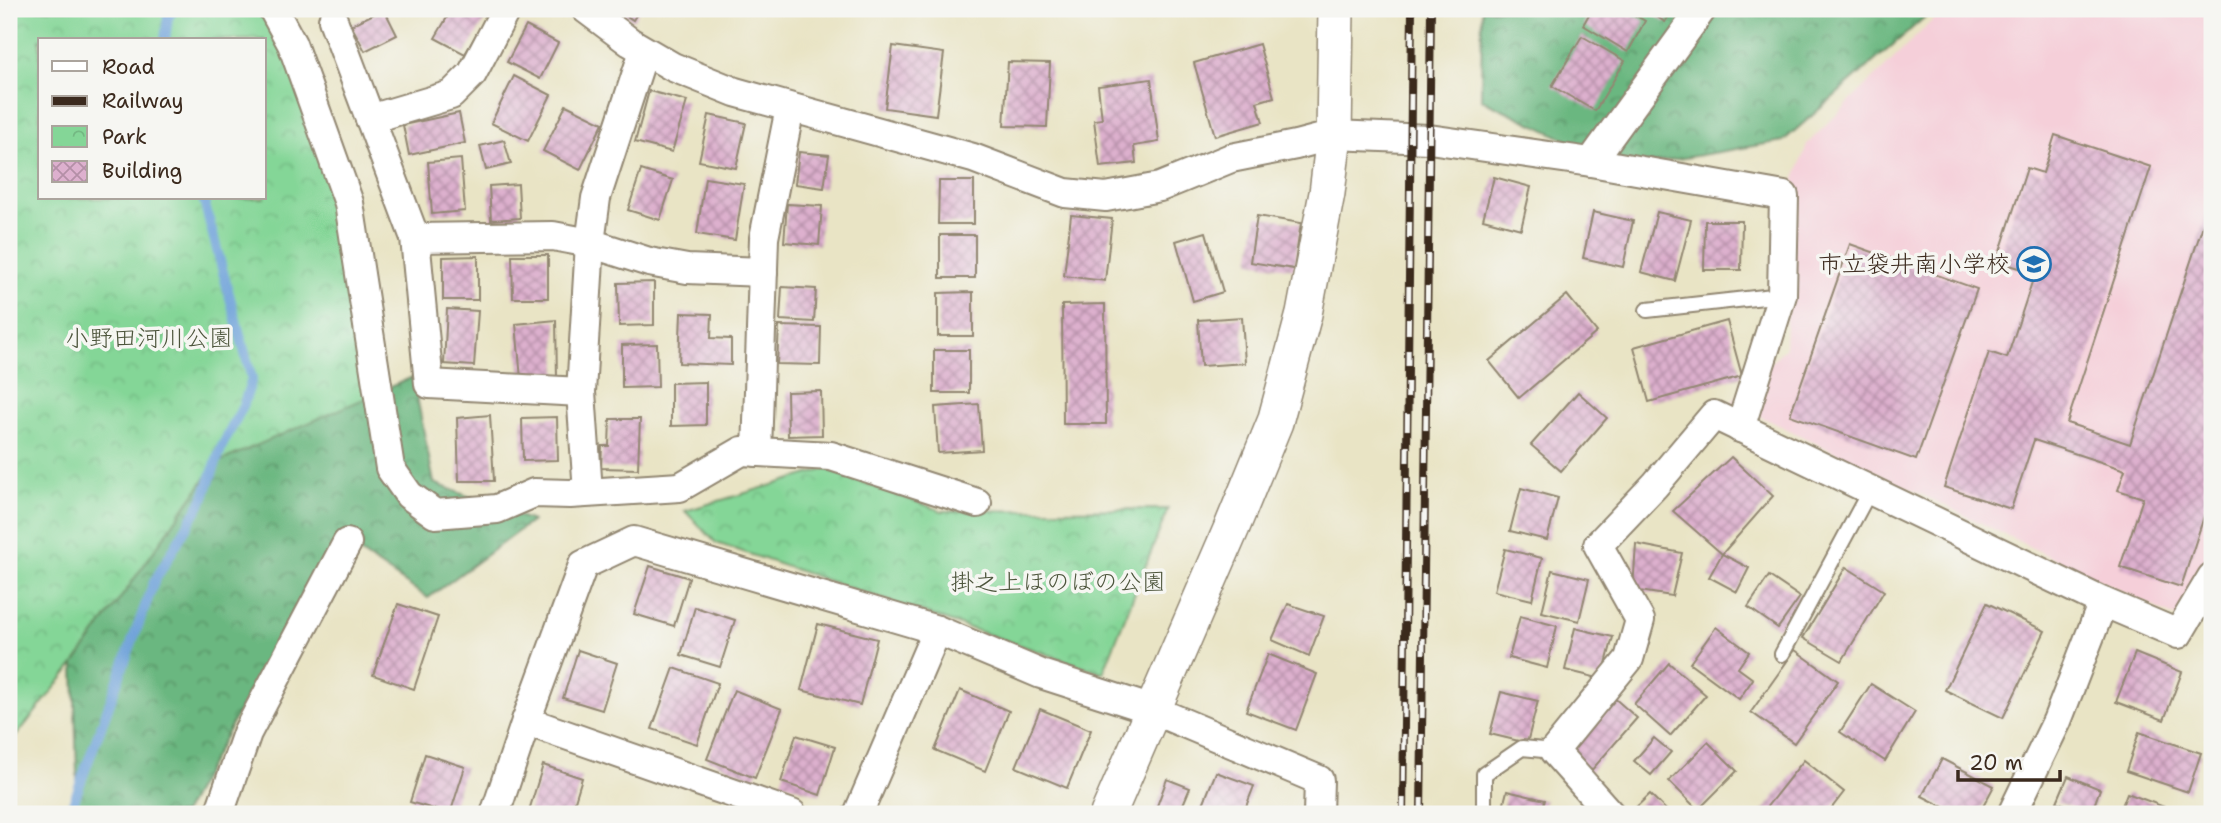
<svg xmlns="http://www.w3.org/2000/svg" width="2221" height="823" font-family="'Shantell Sans','Klee One',sans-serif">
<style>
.built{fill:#f5cfd9}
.forest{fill:url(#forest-crowns);stroke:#53704f;stroke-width:2}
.park{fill:url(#park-crowns);stroke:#60805a;stroke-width:2;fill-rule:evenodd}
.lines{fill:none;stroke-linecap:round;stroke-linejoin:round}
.stream{stroke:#6da1d9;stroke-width:10}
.building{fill:url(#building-cross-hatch)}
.service-casing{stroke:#928772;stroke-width:18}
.minor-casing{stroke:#928772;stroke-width:32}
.tertiary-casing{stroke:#928772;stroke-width:38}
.service{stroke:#fff;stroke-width:14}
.minor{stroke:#fff;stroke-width:28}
.tertiary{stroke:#fff;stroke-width:35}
.rail-casing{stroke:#3b2a1e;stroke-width:8}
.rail{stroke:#f6f6f2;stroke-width:5;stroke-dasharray:16;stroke-linecap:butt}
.labels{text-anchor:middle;stroke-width:7;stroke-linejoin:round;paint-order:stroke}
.poi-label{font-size:24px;fill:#3b2a1e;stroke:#f6f6f2;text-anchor:end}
.park-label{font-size:24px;fill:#4d553c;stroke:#f6f6f2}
</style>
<defs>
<pattern id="forest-crowns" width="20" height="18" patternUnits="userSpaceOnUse" patternTransform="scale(1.75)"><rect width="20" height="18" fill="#6bb780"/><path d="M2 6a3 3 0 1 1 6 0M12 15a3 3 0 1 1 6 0" fill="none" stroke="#599568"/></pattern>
<pattern id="park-crowns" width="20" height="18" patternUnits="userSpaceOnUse" patternTransform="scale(1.75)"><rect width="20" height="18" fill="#84d697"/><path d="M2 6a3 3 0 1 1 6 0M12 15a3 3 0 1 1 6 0" fill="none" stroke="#73b882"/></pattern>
<pattern id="building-cross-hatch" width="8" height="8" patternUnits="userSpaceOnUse" patternTransform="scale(1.75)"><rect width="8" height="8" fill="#ddb0ce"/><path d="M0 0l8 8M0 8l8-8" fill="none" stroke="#b48fa7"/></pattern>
</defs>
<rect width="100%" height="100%" fill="#f6f6f2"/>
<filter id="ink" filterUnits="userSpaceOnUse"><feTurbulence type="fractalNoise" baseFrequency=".0143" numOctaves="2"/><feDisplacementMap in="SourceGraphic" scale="14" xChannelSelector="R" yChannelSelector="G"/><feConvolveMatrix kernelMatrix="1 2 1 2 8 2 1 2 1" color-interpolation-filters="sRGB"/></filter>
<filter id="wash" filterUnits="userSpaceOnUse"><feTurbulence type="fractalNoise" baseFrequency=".00686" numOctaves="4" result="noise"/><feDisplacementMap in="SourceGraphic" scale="28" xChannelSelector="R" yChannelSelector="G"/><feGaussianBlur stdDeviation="1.57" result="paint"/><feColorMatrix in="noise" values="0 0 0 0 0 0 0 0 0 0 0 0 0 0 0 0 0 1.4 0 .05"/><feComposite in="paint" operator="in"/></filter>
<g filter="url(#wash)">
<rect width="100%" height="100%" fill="#e9e4c5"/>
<polygon class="built" points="1944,9 2212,9 2212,577 2185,622 1731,402 1785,348 1792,188 1807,144"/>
<g class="forest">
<polygon points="1482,9 1934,9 1783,141 1625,168 1481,99"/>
<polygon points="413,377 434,483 532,521 428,598 346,543 285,626 183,814 78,814 74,664 216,463"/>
</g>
<g class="park">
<path d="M9,9H273L349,203L373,395L216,463L74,664L9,745ZM40,40H264V198H40Z"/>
<polygon points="826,469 942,511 1168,509 1103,673 716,543 685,511"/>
</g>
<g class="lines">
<g class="stream">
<polyline points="165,40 168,17 175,9"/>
<polyline points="69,814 154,582 203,499 222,446 243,406 252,379 203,198"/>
</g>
</g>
<g id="blocks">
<g class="building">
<polygon points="384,9 397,35 365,51 351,25"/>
<polygon points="452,9 491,9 465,54 435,38"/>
<polygon points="616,9 640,9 633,20"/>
<polygon points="1592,9 1624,9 1645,21 1628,52 1583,25"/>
<polygon points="1645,9 1673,9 1665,22"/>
<polygon points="526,26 558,43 540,79 507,62"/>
<polygon points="1582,36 1625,61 1595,111 1552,86"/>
<polygon points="1259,44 1274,97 1257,102 1263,122 1215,136 1194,63"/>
<polygon points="893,46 944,53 936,115 885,108"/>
<polygon points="1008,62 1050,63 1047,127 1004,126"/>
<polygon points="514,76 551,95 528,141 491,123"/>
<polygon points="1151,79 1159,142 1134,146 1136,163 1100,167 1094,120 1102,119 1098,86"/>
<polygon points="649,91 687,101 672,152 635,142"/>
<polygon points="566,105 603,123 580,170 543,151"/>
<polygon points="459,113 465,143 409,155 403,125"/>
<polygon points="709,115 746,123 736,168 699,161"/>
<polygon points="2055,135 2151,167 2067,423 2130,444 2212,198 2212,492 2181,587 2120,567 2143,498 2118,490 2125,470 2034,440 2011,509 1944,487 1989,352 2007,358 2035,273 1997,261 2027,168 2043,173"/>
<polygon points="504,140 511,164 486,170 480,146"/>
<polygon points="799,152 829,155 824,188 795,184"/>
<polygon points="461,159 465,211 432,214 428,162"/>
<polygon points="641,170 673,180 660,220 628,210"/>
<polygon points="1494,177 1531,187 1521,229 1483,219"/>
<polygon points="705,178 744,184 735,240 697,234"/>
<polygon points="939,181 974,181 974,224 938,224"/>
<polygon points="518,184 520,218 491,220 489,186"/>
<polygon points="787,204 822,206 819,245 784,242"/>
<polygon points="1593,212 1633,221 1623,267 1583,258"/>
<polygon points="1657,212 1691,220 1675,281 1641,272"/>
<polygon points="1071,215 1112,219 1105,281 1064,276"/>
<polygon points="1257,216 1301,223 1294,269 1250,262"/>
<polygon points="1705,221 1742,221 1741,270 1704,270"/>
<polygon points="1206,232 1223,292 1193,301 1176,241"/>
<rect x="940" y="235" width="35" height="43"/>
<polygon points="1850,244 1977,289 1916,460 1790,415"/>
<polygon points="512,255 548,255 548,298 513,298"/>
<polygon points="478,256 478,300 443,300 443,257"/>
<polygon points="654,282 654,325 619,326 618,283"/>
<polygon points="782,287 816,289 814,322 780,320"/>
<polygon points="973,292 973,336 938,336 938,293"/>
<polygon points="1567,295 1597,332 1519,398 1489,361"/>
<polygon points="1105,304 1106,424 1063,424 1062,305"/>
<polygon points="447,309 478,311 474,366 444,364"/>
<polygon points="681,313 712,314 711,338 731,339 731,365 679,363"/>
<polygon points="1242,317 1245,363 1201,366 1198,320"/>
<polygon points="556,320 557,379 521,379 516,324"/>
<polygon points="1727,321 1742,376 1649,402 1634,347"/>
<polygon points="779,326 821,327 820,365 777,364"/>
<polygon points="657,344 658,387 622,388 622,345"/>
<rect x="934" y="350" width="35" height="43"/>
<polygon points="706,382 706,425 671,426 671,383"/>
<polygon points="821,391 822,435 788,436 787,392"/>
<polygon points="1578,392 1607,418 1561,471 1531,445"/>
<polygon points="979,404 982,450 938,453 935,407"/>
<polygon points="490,415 494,481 459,481 457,418"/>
<polygon points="557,417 558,460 523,461 522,418"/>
<polygon points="610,419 640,419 638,469 601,468 602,446 609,446"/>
<polygon points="1731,457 1773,496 1722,554 1749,568 1737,592 1709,577 1722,554 1673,511"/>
<polygon points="1521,488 1558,498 1547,540 1510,531"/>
<polygon points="1636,544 1682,553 1672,596 1633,590"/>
<polygon points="1505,549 1542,558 1532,600 1494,591"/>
<polygon points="650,566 689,578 674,626 634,614"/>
<polygon points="1846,567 1884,591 1842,661 1803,638"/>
<polygon points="1552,570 1589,579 1579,621 1542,612"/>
<polygon points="1769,576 1800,597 1778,628 1748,607"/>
<polygon points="1987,603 2045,631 2003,718 1945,690"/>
<polygon points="398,604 438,617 414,689 373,675"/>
<polygon points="1288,604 1324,616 1309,656 1272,640"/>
<polygon points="695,607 735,620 720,667 681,655"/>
<polygon points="1520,616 1557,626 1547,668 1509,658"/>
<polygon points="818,624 877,639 860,705 801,690"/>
<polygon points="1716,627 1749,652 1738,668 1753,679 1739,699 1690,663"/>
<polygon points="1575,628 1613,637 1602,679 1565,670"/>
<polygon points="578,650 617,663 602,710 563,698"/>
<polygon points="1795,650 1838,681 1794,743 1751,712"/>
<polygon points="2135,653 2182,672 2164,720 2116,702"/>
<polygon points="1268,654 1317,674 1296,730 1246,711"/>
<polygon points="1669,663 1706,695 1670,736 1634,704"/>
<polygon points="674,668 718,683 697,744 652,729"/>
<polygon points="1871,684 1915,712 1885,761 1840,732"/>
<polygon points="734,690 782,709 755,778 707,759"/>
<polygon points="960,690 1009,711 985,771 935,750"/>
<polygon points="1501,692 1538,701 1527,743 1490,734"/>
<polygon points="1612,696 1637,718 1590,772 1565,750"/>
<polygon points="1040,709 1091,730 1067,788 1016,767"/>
<polygon points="2139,732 2201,753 2188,792 2126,771"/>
<polygon points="796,735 835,747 820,795 781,782"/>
<polygon points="1654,738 1671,752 1651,775 1634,761"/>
<polygon points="1708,742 1737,771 1698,810 1669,781"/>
<polygon points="425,754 465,767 450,814 410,802"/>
<polygon points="1942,759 1994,786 1979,814 1958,814 1922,796"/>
<polygon points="1804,760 1844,792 1827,814 1761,814"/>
<polygon points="543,765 582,778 571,814 528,814"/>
<polygon points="1216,772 1254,786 1243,814 1199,814"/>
<polygon points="2068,776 2100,789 2091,814 2057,802"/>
<polygon points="1167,779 1190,788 1179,814 1154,814"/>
<polygon points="1507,791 1545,800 1541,814 1501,814"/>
<polygon points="2127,793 2175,811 2174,814 2119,814"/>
<polygon points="1650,794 1670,814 1629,814"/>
</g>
</g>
</g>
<g filter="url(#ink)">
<use href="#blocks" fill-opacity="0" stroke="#928772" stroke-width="2"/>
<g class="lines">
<g class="service-casing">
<g id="service">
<polyline points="1647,310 1782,295"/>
<polyline points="1782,654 1870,490"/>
<polyline points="1484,814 1484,774 1522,748 1554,751"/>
</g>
</g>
<g class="minor-casing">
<g id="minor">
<polyline points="273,9 292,44 349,203 390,468 409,495 435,514 497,509 534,493 570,494 680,487 742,451 831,456 977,503"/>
<polyline points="586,9 630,42 673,67 735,92 973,158 1065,193 1106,197 1160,187 1231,158 1296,145 1334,135 1429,139 1591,162 1784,196 1782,295 1740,428"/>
<polyline points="333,20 415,238 429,384 581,392"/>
<polyline points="370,119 451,95 472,74 506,9"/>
<polyline points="1591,162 1702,9"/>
<polyline points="415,238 553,236 590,243 649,262 687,269 763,272"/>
<polyline points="757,452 764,238 790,108"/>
<polyline points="588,492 581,392 590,243 596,198 644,51"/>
<polyline points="526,721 792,814"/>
<polyline points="219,814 247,733 347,543"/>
<polyline points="495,814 526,721 583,565 634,541 937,630 1041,674 1153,710 1319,780 1318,814"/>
<polyline points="858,814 937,630"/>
<polyline points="1610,814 1554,751 1629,659 1640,620 1598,545 1655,485 1714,415 2103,602 2178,634 2212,577"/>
<polyline points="2012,814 2057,721 2103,602"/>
</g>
</g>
<g class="tertiary-casing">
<polyline id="tertiary" points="1108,814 1232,527 1275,422 1304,314 1327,193 1334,135 1336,9"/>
</g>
<use href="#service" class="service"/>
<use href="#minor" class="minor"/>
<use href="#tertiary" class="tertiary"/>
<g class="rail-casing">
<g id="rail">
<polyline points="1403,814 1412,9"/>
<polyline points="1421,814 1431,9"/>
</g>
</g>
<use href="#rail" class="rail"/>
</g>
</g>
<defs>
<g id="school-ring" transform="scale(1.75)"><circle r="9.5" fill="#f6f6f2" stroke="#1f6fb2" stroke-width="1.5"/><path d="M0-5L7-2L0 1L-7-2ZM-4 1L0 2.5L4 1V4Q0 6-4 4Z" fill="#1f6fb2"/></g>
</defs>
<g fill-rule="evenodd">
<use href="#school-ring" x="2034" y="264"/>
</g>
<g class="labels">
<g class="poi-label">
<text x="2010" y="272">市立袋井南小学校</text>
</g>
<g class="park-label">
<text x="149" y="346">小野田河川公園</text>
<text x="1058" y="590">掛之上ほのぼの公園</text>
</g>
</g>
<rect width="2221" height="823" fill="none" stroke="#f6f6f2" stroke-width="35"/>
<rect x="38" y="38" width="228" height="161" fill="#f6f6f2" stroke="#aba49d" stroke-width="2"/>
<rect x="52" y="61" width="35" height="10" fill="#ffffff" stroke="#aba49d" stroke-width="2"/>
<text x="102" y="74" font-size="21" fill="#3b2a1e">Road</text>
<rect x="52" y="96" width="35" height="10" fill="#3b2a1e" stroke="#aba49d" stroke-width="2"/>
<text x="102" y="108" font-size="21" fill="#3b2a1e">Railway</text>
<rect x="52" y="126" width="35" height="21" fill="url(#park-crowns)" stroke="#aba49d" stroke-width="2"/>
<text x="102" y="144" font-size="21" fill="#3b2a1e">Park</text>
<rect x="52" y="161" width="35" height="21" fill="url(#building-cross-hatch)" stroke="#aba49d" stroke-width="2"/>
<text x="102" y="178" font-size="21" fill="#3b2a1e">Building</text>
<path d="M1958 770v10h102v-10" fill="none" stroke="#3b2a1e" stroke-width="3.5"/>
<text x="1969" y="770" font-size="21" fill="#3b2a1e" stroke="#f6f6f2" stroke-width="5" paint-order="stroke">20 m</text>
</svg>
